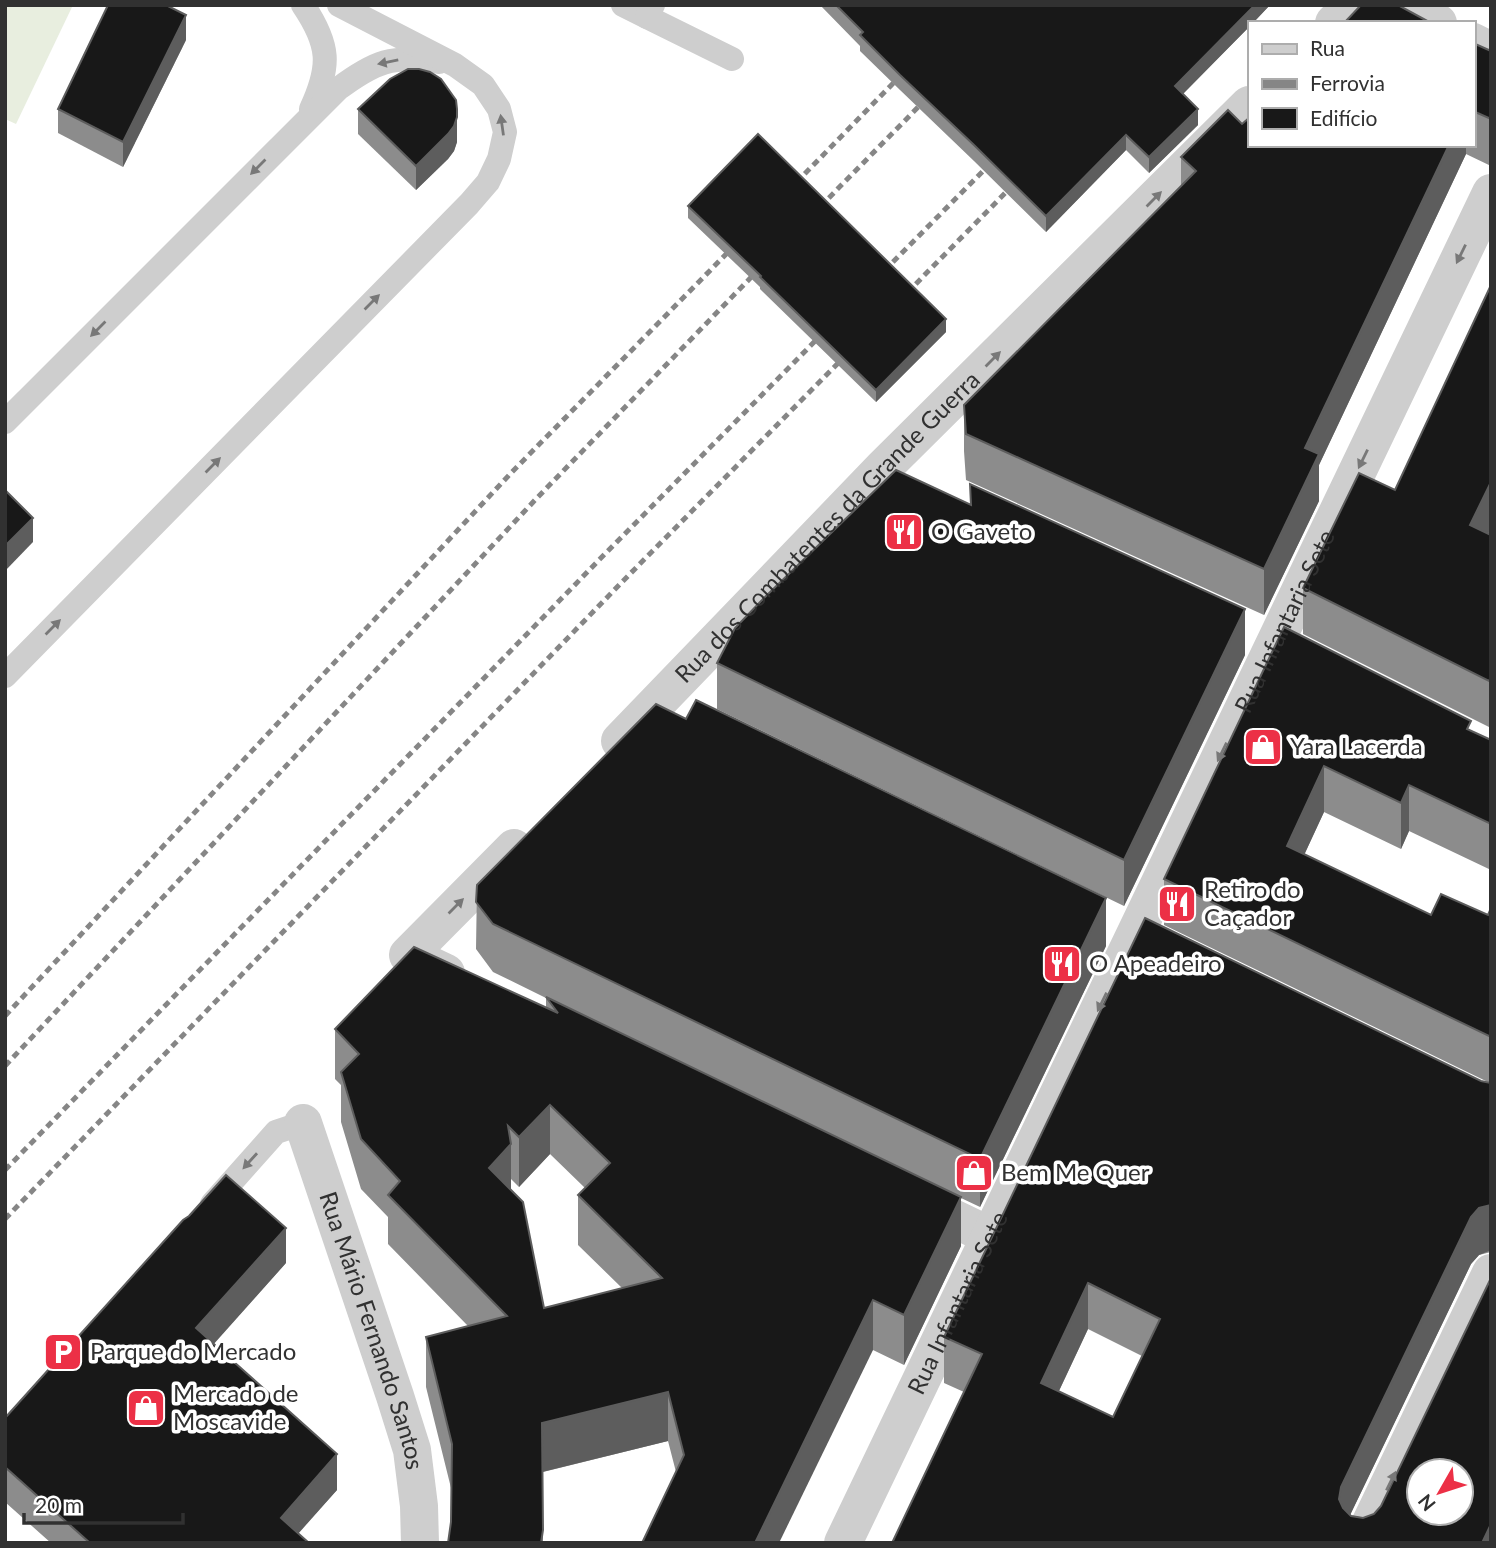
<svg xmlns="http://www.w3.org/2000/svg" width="1496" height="1548" font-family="Lato,sans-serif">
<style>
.green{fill:#e8eedf}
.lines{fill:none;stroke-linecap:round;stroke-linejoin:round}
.lane{stroke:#cecece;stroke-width:24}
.street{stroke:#cecece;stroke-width:38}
.rail{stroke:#868686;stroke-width:5;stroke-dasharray:7 5;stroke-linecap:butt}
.wall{fill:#8c8c8c;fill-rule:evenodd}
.shaded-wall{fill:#5d5d5d}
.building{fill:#181818;stroke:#5d5d5d;stroke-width:2;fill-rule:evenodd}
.oneway{fill:#787878}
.labels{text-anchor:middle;stroke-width:7;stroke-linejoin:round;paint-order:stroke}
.street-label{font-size:24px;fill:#313131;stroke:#fff}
.poi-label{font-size:24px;fill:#313131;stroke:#fff;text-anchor:start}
</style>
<rect width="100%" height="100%" fill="#fff"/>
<polygon class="green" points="5,5 73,5 16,124 5,119"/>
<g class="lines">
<g class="lane">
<path d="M303,5C330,45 331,66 311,109"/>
<polyline points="623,5 647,17"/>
<polyline points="653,5 647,17 732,59"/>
<path d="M5,422L338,89C374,62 393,54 439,62"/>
<polyline points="5,676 469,204 488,182 499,159 505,132 499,109 483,85 455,65 339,5"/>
<polyline points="212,1204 276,1132 303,1123"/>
</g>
<g class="street">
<polyline points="1405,5 1438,23"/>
<polyline points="1334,23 1352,5"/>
<polyline points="1473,42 1491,51"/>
<path id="s1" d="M620,741L884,467L1249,105"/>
<polyline points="446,973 408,955 514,848"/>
<path id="s2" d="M303,1123L395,1396L412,1450L419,1506L420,1543"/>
<polyline points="913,1199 990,1236"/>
<path id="s3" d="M843,1543L1491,193"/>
<polyline points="1361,1543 1491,1273"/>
</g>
<g class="rail">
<polyline points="788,191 906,70"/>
<polyline points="812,215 932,93"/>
<polyline points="876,279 997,157"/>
<polyline points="899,301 1019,179"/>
<polyline points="5,1016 511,473 739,241"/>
<polyline points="5,1066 536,499 763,265"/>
<polyline points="5,1170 599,560 827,329"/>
<polyline points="5,1219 622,582 850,351"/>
</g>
</g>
<g class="wall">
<polygon points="820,5 1270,5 1253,23 1249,23 1249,27 1183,94 1198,125 1149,173 1126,150 1046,232 974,161 900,90 860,51 860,46"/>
<polygon points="186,40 123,167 58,133 58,109"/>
<polygon points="1473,43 1491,51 1491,166 1466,154 1319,465 1319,501 1264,615 966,480 964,451 964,405 1181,186 1181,157 1249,145 1473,145"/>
<polygon points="358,109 457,142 454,151 448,159 416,190 358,134"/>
<polygon points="688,206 946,332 876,402 760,289 760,287 688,218"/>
<polygon points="1491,285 1491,528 1488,534 1491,535 1491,724 1489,727 1303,634 1303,588 1395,490"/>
<polygon points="970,484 1245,655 1124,906 717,709 717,663 970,504"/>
<path d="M1284,627L1471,731L1491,740V870L1409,831L1401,849L1324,812L1304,855L1431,915H1488L1491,908V1252L1479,1255L1471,1264L1350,1515L1491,1543H892L964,1392L944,1383V1337L1481,1081L1490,1083L1164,925V879ZM1088,1329L1142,1356L1113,1417L1059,1391Z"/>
<path d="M477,885L1106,946L980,1207L961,1198V1246L904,1365L873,1350L676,1472L668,1441L543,1472V1543L451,1522L452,1492L426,1387V1337L468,1326L388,1244V1217L361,1189L341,1122V1085L335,1079V1029L546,1008V998L493,972L476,949ZM550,1154L585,1188L578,1195V1245L622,1288L544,1308L511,1190V1179L519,1187Z"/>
<polygon points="286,1263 213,1344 337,1490 298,1533 309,1543 51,1543 5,1502 5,1418"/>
</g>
<g class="shaded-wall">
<polygon points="1255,5 1270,5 1253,23 1249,23 1249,27 1175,102 1175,86"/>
<polygon points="186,15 186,40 123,167 123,142"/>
<polygon points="1198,109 1198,125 1149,173 1149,157"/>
<polygon points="457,117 457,142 454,151 448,159 416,190 416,166"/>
<polygon points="1126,135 1126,150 1046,232 1046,216"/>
<polygon points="1449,145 1466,145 1466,154 1319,465 1319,501 1264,615 1264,569 1305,448"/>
<polygon points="946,319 946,332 876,402 876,390"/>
<polygon points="1491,482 1491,528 1470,572 1470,525"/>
<polygon points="33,518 33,542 5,571 5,546"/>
<polygon points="1245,609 1245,655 1124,906 1124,860"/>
<polygon points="1491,677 1491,724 1489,727 1489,681"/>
<polygon points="1324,766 1324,812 1287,892 1287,846"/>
<polygon points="1409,785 1409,831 1401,849 1401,803"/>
<polygon points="1106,898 1106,946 980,1207 980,1159"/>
<polygon points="550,1105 550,1154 519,1187 519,1137"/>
<polygon points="511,1144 511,1194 489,1168"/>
<polygon points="961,1197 961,1246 904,1365 904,1315"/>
<polygon points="1489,1205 1489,1251 1479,1255 1471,1264 1341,1534 1339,1499 1341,1487 1471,1217 1479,1208"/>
<polygon points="286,1228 286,1263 196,1364 196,1328"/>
<polygon points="1088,1283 1088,1329 1041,1429 1041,1383"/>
<polygon points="873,1300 873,1350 779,1543 755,1543"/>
<polygon points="668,1392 668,1441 542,1472 542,1423"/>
<polygon points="337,1454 337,1490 290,1543 281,1518"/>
<polygon points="1491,1524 1491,1543 1482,1543"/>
</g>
<g class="building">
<polygon points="108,5 166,5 186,15 123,142 58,109"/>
<polygon points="836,5 1255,5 1175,86 1198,109 1149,157 1126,135 1046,216 974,145 900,75 860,35 863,32"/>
<polygon points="1361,5 1398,5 1431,23 1344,23"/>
<polygon points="1473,43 1491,51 1491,119 1473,111"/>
<polygon points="408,69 419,69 430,72 441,79 456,100 457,109 457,117 454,126 448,134 416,166 358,109 390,79"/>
<polygon points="1228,110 1242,124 1249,118 1249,145 1449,145 1305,448 1319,454 1264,569 966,434 964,405 1196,171 1181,157"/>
<polygon points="758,134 946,319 876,390 760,277 761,276 688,206"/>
<polygon points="1491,285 1491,482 1470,525 1491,535 1491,677 1489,681 1303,588 1359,473 1395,490"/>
<polygon points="896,470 971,505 970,484 1245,609 1124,860 717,663 735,628 764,598"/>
<polygon points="5,490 33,518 5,546"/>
<polygon points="1284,627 1471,721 1467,729 1491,740 1491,824 1409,785 1401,803 1324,766 1287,846 1431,915 1441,894 1488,915 1491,908 1491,1037 1164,879"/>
<polygon points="696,700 1106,898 980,1159 493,924 476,902 477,885 656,704 686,719"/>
<path d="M1145,918L1481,1081L1491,1083V1205L1479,1208L1471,1217L1341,1487L1339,1499L1343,1508L1351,1516L1363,1518L1374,1514L1381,1506L1491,1278V1524L1482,1543H892L982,1354L944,1337ZM1088,1283L1160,1319L1113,1417L1041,1383ZM1419,1471H1461V1513H1419Z"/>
<path d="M414,947L558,1013L546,997L961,1197L904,1315L873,1300L755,1543H642L684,1455L668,1392L542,1423L543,1530L541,1543H448L451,1522L452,1444L426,1337L507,1316L388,1195L400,1181L361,1139L341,1072L359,1054L335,1029ZM550,1105L610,1163L578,1195L662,1278L544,1308L523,1202L489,1168L511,1144L508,1126L519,1137Z"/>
<polygon points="226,1175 286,1228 196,1328 337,1454 281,1518 309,1543 90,1543 5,1467 5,1418 183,1220 189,1216"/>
</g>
<defs><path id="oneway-solid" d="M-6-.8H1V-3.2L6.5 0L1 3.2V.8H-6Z" transform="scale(1.75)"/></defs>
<g class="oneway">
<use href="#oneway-solid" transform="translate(388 62) rotate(168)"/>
<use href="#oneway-solid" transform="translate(502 125) rotate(-98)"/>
<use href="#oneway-solid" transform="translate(258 167) rotate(135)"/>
<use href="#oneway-solid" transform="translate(1154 199) rotate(-45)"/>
<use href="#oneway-solid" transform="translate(1461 254) rotate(116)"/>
<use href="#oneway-solid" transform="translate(372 302) rotate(-45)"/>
<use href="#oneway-solid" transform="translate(98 329) rotate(135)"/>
<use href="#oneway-solid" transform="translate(993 359) rotate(-45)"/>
<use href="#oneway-solid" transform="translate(1363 459) rotate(116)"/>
<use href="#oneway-solid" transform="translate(213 465) rotate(-45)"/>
<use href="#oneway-solid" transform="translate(53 627) rotate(-45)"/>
<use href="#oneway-solid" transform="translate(1222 752) rotate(116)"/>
<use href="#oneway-solid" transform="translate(456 906) rotate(-45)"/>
<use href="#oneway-solid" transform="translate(1102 1002) rotate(116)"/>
<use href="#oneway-solid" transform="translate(250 1161) rotate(132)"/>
<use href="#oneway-solid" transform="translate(1391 1481) rotate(-64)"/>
</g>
<defs>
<g id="restaurant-square" transform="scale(2.0125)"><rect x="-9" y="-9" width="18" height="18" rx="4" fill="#ec3046" stroke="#fff"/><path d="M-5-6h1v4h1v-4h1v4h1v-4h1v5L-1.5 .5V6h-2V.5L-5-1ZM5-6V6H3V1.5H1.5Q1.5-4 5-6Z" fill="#fff"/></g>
<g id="shop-square" transform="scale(2.0125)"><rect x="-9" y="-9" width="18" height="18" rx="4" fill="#ec3046" stroke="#fff"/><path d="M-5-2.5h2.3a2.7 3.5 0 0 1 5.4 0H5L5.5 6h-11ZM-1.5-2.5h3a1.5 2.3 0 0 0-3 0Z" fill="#fff"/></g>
<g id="parking-square" transform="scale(2.0125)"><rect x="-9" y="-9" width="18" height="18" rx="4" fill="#ec3046" stroke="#fff"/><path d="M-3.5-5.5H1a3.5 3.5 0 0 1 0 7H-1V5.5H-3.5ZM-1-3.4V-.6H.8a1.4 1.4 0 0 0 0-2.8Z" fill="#fff"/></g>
</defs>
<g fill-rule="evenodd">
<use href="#restaurant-square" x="904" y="532"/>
<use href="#shop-square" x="1263" y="747"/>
<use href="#restaurant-square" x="1177" y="904"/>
<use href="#restaurant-square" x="1062" y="964"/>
<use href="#shop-square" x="974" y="1173"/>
<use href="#parking-square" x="63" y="1352"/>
<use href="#shop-square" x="146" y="1408"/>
</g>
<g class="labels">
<g class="street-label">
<text dy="8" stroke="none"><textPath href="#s1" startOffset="298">Rua dos Combatentes da Grande Guerra</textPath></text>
<text dy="8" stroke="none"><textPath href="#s3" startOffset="1022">Rua Infantaria Sete</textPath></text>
<text dy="8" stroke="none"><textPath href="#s3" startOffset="266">Rua Infantaria Sete</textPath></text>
<text dy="8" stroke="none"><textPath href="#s2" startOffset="219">Rua Mário Fernando Santos</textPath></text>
</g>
<g class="poi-label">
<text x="931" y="540">O Gaveto</text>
<text x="1290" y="755">Yara Lacerda</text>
<text x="1204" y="898">Retiro do<tspan x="1204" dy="28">Caçador</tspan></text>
<text x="1089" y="972">O Apeadeiro</text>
<text x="1001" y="1181">Bem Me Quer</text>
<text x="90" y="1360">Parque do Mercado</text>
<text x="173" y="1402">Mercado de<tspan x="173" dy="28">Moscavide</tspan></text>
</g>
</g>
<rect width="1496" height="1548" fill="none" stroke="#313131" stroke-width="14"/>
<rect x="1248" y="21" width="228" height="126" fill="#ffffff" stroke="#adadad" stroke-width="2"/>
<rect x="1262" y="44" width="35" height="10" fill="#cecece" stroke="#adadad" stroke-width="2"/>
<text x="1310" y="56" font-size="21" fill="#313131">Rua</text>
<rect x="1262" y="79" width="35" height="10" fill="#868686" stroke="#adadad" stroke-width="2"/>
<text x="1310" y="91" font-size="21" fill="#313131">Ferrovia</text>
<rect x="1262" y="108" width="35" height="21" fill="#181818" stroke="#adadad" stroke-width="2"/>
<text x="1310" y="126" font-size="21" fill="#313131">Edifício</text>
<g transform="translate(1440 1492) rotate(231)"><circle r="33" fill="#ffffff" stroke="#adadad" stroke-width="2"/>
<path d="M0-5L12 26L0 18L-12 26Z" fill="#ec3046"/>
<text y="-10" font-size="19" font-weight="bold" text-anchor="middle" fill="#313131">N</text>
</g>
<path d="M24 1513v10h159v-10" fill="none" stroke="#313131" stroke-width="3.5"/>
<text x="35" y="1513" font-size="21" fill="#313131" stroke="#ffffff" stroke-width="5" paint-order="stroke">20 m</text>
</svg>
